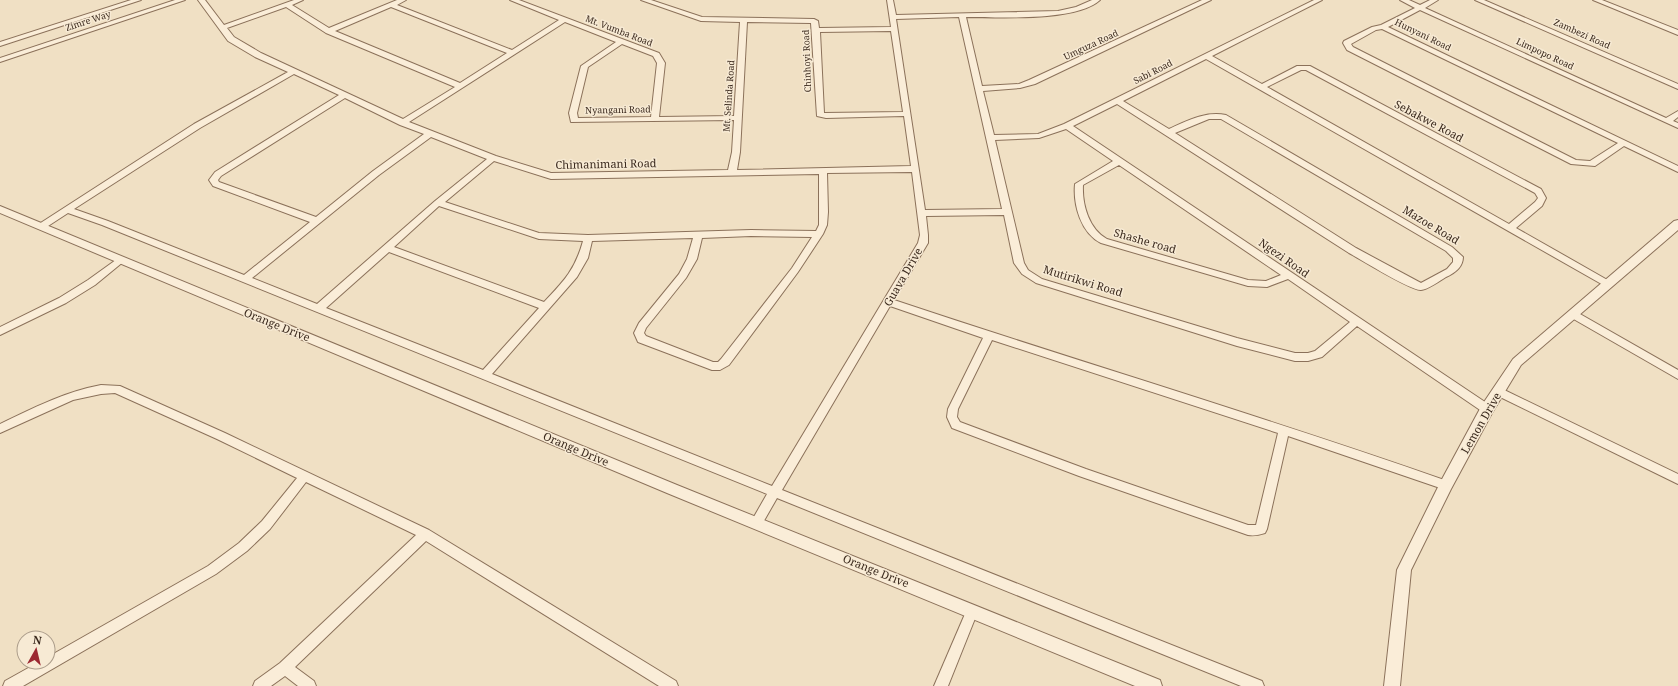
<svg xmlns="http://www.w3.org/2000/svg" width="1678" height="686" font-family="'Noto Serif',serif">
<style>
.lines{fill:none;stroke-linecap:round;stroke-linejoin:round}
.minor-casing{stroke:#8b715a;stroke-width:2}
.tertiary-casing{stroke:#8b715a;stroke-width:2}
.minor{fill:#faedd8;fill-rule:evenodd}
.tertiary{fill:#faedd8;fill-rule:evenodd}
.labels{text-anchor:middle;stroke-width:3;stroke-linejoin:round;paint-order:stroke}
.far-street-label{font-size:9px;fill:#3b2a1e;stroke:#f7ead4}
.street-label{font-size:11px;fill:#3b2a1e;stroke:#f7ead4}
</style>
<rect width="100%" height="100%" fill="#f0e0c4"/>
<g class="lines">
<g class="minor-casing">
<g id="minor">
<polygon points="131,0 141,0 0,46 0,42"/>
<polygon points="175,0 185,0 0,62 0,58"/>
<path d="M198,0H205L224,25L294,0H303L292,5L329,28L397,0H406L397,5L512,50L559,20L510,0H519L659,53L665,63L659,117L734,116L740,22L701,21L641,0H651L702,17L814,19L818,21L819,28L891,27L887,0H893L896,15L1058,11L1076,7L1092,0H1100C1076,22 999,17 966,17L982,86L1019,84L1029,80L1202,0H1211L1035,84L1020,88L983,91L994,135L1038,134L1064,124L1314,0H1322L1212,56L1262,84L1297,66H1310L1541,189L1546,198L1542,206L1516,228L1611,282L1613,284L1611,286H1605L1206,59L1123,101L1169,129C1187,121 1205,111 1226,115L1452,247L1463,257C1463,267 1455,273 1446,277C1441,280 1427,290 1421,290C1411,291 1360,259 1349,253L1117,104L1073,126L1491,406L1492,409L1491,412H1483L1357,326L1322,357L1308,361H1295L1237,346L1036,283L1022,274L1014,263L1004,215L926,216L928,235V243L894,300C1079,362 1266,417 1450,482L1452,485L1450,488L1446,490L1288,436L1267,529L1265,533C1259,535 1254,536 1248,535L1079,476L952,428L947,417L948,409L983,338L890,306L782,490L1257,679L1262,681L1264,686H1241L777,498L761,526L757,527L753,526L751,522L767,494L102,225L68,213L45,228H39L38,226L39,224L194,124L288,72L255,57L228,41ZM286,7L326,33L455,87L403,119L261,53L234,37L227,28ZM391,7L507,53L460,83L335,31ZM959,17L1002,209L925,210L896,19ZM565,22L616,42L581,66L569,113L571,122L734,120L732,152L728,170L551,173L496,156L409,122ZM747,22L811,23L817,116L826,118L904,116L911,166L737,170L740,152ZM891,31L903,112L824,113L820,32ZM622,44L653,56L657,63L651,117L578,118L577,113L588,67ZM1301,70H1306L1535,193L1538,198L1535,202L1509,224L1267,87ZM294,74L339,95L215,172L209,180L213,186L310,222L244,275L108,221L74,209L200,128ZM345,98L400,125L424,134L373,171L316,217L219,182L218,180L221,176ZM1209,119H1221L1446,251L1453,258V262L1447,269L1421,283L1356,248L1175,133ZM1066,129L1113,161L1075,184C1073,205 1081,233 1101,243L1248,286L1267,287L1288,279L1350,322L1315,351L1308,353H1295L1237,338L1042,279L1028,270L1024,263L995,140L1039,138ZM431,137L487,159L435,201L317,304L252,278L379,175ZM494,161L551,179L819,174V225L816,231L751,230L588,235L539,233L445,202ZM1119,165L1281,275L1266,281L1248,280L1107,239C1089,229 1082,205 1083,185ZM912,172L920,235L918,243L772,486L492,374L577,277L588,258L592,241L693,238L687,259L679,274L639,323L634,333L638,342L712,370H720L729,365L798,272L823,234L827,225L828,212L827,173ZM439,206L539,239L583,241C575,270 564,281 544,302L394,247ZM751,236L812,237L792,268L721,359L718,362H713L646,336L644,333L646,328L686,278L697,259L702,238ZM389,252L539,308L483,370L326,308ZM992,340L1278,433L1256,525H1248L1086,469L960,422L957,417L958,409Z"/>
<path d="M1400,0H1409L1420,5L1430,0H1438L1425,8L1666,118L1678,111V117L1673,121L1678,123V128L1420,10L1388,27L1678,166V172L1624,146L1595,166L1571,164L1347,50L1343,43L1344,41L1372,27L1381,25L1415,8ZM1382,29L1618,143L1590,161L1576,160L1353,47L1351,44L1376,30Z"/>
<polygon points="1475,0 1484,0 1678,84 1678,89"/>
<polygon points="1593,0 1602,0 1678,30 1678,35"/>
<polygon points="120,257 123,258 125,260 123,262 95,285 66,303 0,335 0,327 59,298 88,280"/>
<polygon points="1573,310 1678,370 1678,379 1570,317 1568,314"/>
<path d="M101,385L120,386L225,433L429,530L676,681L678,686H659L426,541L295,667L314,681L316,686H298L285,676L271,686H253L255,681L280,663L416,535L306,482L270,529L247,551L216,574L23,686H3L5,681L39,662H48V657L208,566L239,543L262,521L297,478L217,439L115,393L101,394L73,400L0,433V424C33,408 64,392 101,385Z"/>
<polygon points="1498,387 1678,474 1678,484 1494,394 1493,391 1494,388"/>
<polygon points="972,605 976,607 978,611 948,686 934,686 968,607"/>
</g>
</g>
<g class="tertiary-casing">
<g id="tertiary">
<polygon points="0,206 677,485 1160,680 1162,686 1135,686 667,493 0,213"/>
<polygon points="1678,220 1678,230 1521,365 1492,413 1451,489 1411,570 1400,686 1384,686 1397,570 1441,481 1482,405 1513,359 1674,221"/>
</g>
</g>
<use href="#minor" class="minor"/>
<use href="#tertiary" class="tertiary"/>
</g>
<g class="labels">
<g class="far-street-label">
<text transform="translate(88 21) rotate(-18)" y="3">Zimre Way</text>
<text transform="translate(619 31) rotate(21)" y="3">Mt. Vumba Road</text>
<text transform="translate(1582 34) rotate(24)" y="3">Zambezi Road</text>
<text transform="translate(1423 35) rotate(26)" y="3">Hunyani Road</text>
<text transform="translate(1091 45) rotate(-25)" y="3">Umguza Road</text>
<text transform="translate(1545 54) rotate(25)" y="3">Limpopo Road</text>
<text transform="translate(807 61) rotate(-92)" y="3">Chinhoyi Road</text>
<text transform="translate(1153 72) rotate(-27)" y="3">Sabi Road</text>
<text transform="translate(729 96) rotate(-86)" y="3">Mt. Selinda Road</text>
<text transform="translate(618 110) rotate(-1)" y="3">Nyangani Road</text>
</g>
<g class="street-label">
<text transform="translate(1429 121) rotate(28)" y="4">Sebakwe Road</text>
<text transform="translate(606 164) rotate(-1)" y="4">Chimanimani Road</text>
<text transform="translate(1431 225) rotate(31)" y="4">Mazoe Road</text>
<text transform="translate(1145 241) rotate(16)" y="4">Shashe road</text>
<text transform="translate(1284 258) rotate(35)" y="4">Ngezi Road</text>
<text transform="translate(903 277) rotate(-60)" y="4">Guava Drive</text>
<text transform="translate(1083 281) rotate(17)" y="4">Mutirikwi Road</text>
<text transform="translate(277 325) rotate(22)" y="4">Orange Drive</text>
<text transform="translate(1481 423) rotate(-60)" y="4">Lemon Drive</text>
<text transform="translate(576 449) rotate(23)" y="4">Orange Drive</text>
<text transform="translate(876 571) rotate(22)" y="4">Orange Drive</text>
</g>
</g>
<g transform="translate(36 650) rotate(8)"><circle r="19" fill="#f7ead4" stroke="#ac9d8b"/>
<path d="M0-3L7 15L0 10L-7 15Z" fill="#9c2831"/>
<text y="-6" font-size="11" font-weight="bold" text-anchor="middle" fill="#3b2a1e">N</text>
</g>
</svg>
